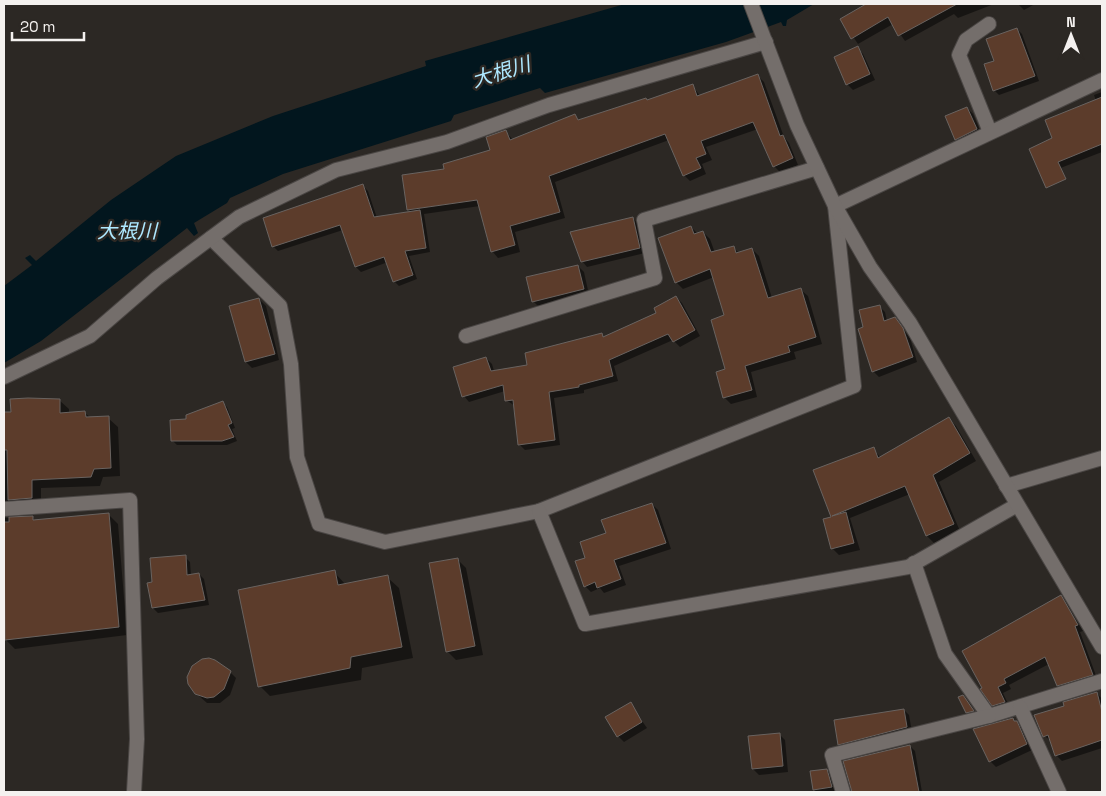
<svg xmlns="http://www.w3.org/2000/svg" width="1106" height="796" font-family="'Space Grotesk','Noto Sans JP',sans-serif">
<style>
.water{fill:#02161e}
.shadow{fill:#0007}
.building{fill:#5c3c2b;stroke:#696360}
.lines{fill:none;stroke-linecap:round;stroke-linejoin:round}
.minor-casing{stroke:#4a4644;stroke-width:16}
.tertiary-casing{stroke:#4a4644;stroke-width:16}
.minor{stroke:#746e6b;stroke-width:14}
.tertiary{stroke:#746e6b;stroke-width:14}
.labels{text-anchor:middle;stroke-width:5;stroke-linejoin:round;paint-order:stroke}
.water-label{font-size:20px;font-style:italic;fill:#aee8ff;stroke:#2c2824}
</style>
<rect width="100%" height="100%" fill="#2c2824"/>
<polygon class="water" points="625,4 814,4 787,20 786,26 783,26 781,22 726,42 545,93 540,88 454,115 451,121 283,174 230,198 227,203 194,223 198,233 194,236 187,228 41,341 4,363 4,286 32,265 25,258 30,255 36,261 111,200 176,156 273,116 426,66 425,61"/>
<g class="shadow">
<polygon points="868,4 874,5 994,4 958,18 954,14 905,41 893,24 858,44 841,19"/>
<polygon points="1018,4 1035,4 1024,10"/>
<polygon points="1017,29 1022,34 1039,81 999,95 994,90 996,61"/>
<polygon points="857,48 863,54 875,80 853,90 847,84"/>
<polygon points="758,76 764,82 784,137 789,143 798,165 780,172 774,166 758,129 706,147 712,160 702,164 706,174 690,181 684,175 669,140 555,182 565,218 515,232 520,252 498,258 492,251 480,206 424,214 430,252 409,256 417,279 399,286 394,281 388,262 361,272 356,267 343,230 278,251 273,246 363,186 368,191 377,218 411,212 408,209 446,170 492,151 506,132 513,140 575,116 580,121 648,101 692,85 700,96"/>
<polygon points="1102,92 1102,152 1045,174 1054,139 1096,101 1094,95"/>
<polygon points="967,108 973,114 982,135 962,145 956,139"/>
<polygon points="633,218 638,224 645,253 587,267 582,261"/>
<polygon points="691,227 698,234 703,232 710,239 715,253 733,247 739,253 752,249 759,256 772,298 801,290 808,296 822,344 794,352 796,359 751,372 757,397 731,404 724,397 725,315 714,277 683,289 676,282"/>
<polygon points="578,266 584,272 589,295 539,307 533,301"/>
<polygon points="676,297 682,303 700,336 680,347 673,340 614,366 618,381 584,390 584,393 554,398 560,445 525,450 519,444 515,406 506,400 505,391 469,402 464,396 486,358 492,364 494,371 528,366 601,335 604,338 658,314"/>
<polygon points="260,300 266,306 279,360 252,368 246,362 231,307"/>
<polygon points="879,306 885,312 887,321 895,319 910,338 917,362 879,377 873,371 865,328"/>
<polygon points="59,400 69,409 69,414 85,413 91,418 108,418 118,427 120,476 103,477 100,486 41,488 41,507 5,515 5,518 32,517 36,521 108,514 118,524 127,635 15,649 6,640 4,618 4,414 12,413"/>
<polygon points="222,402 227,407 235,428 232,429 237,441 227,445 177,445 172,440 188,421"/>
<polygon points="949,419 956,426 976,461 939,482 960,531 934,543 927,536 910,494 850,518 860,550 839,555 832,548 832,517 815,471 873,449 881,458"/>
<polygon points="652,504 658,510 671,549 619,566 626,585 604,593 600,588 591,592 585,586 587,558"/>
<polygon points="185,557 190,562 191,576 199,574 204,579 209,605 158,613 153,608 153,583"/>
<polygon points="457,559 466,568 483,655 456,660 447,651"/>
<polygon points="334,572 346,585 387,577 399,588 413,658 362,668 361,680 270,696 259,685"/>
<polygon points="1061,597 1083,631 1080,632 1098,681 1064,691 1058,685 1049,664 1009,685 1011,689 1003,693 1010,708 999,711 982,690"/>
<polygon points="230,672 236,678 230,695 220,703 207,703 198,695"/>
<polygon points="1097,693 1102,699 1102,748 1062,761 1056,755 1052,741 1044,736 1066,707"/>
<polygon points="630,704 647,728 624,742 618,736"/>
<polygon points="904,710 909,715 912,732 844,749 839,744"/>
<polygon points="1012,719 1022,728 1032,750 996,767 990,761"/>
<polygon points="779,734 785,740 788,772 759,775 753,769"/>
<polygon points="910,746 915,751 922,792 894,790 852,792"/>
<polygon points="827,770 831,775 836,792 815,792 812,772"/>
</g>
<g class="building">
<polygon points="866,4 957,4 898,36 888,17 851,39 840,19"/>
<polygon points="1017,28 1035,76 993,91 984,64 994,61 986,39"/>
<polygon points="858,46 870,74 846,85 834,57"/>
<polygon points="758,74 780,136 783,135 793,158 773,167 753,122 701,141 706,154 696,158 701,168 683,176 665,134 549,176 560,212 510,226 515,245 491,252 477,200 407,210 402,175 444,169 443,164 490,150 486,137 506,130 510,140 575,114 578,120 646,98 647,100 693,84 697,96"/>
<polygon points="1102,97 1102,144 1058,162 1066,179 1046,188 1029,149 1052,138 1045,120"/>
<polygon points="967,107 977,129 955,140 945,116"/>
<polygon points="363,184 374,217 420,210 426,248 405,251 413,275 393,282 384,257 355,267 340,225 272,247 263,218"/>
<polygon points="633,217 640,248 581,262 570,232"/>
<polygon points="691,226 694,234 703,231 711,252 734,246 736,253 752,248 768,298 801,288 816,337 788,346 790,352 745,366 752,390 723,398 716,372 725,369 711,320 724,315 710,269 675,283 658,238"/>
<polygon points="578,265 584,289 532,302 526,277"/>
<polygon points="676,296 695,330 673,342 668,334 609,360 613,376 579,385 579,387 549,392 555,440 518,445 513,400 505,401 503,385 462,397 453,367 486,357 491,371 527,365 525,353 602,333 603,337 656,313 654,308"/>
<polygon points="259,298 275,354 245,362 229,306"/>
<polygon points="880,305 884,321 895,317 903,328 913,357 872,372 858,329 863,327 859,310"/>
<polygon points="28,398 60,399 60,413 85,411 86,417 109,416 111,468 94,469 91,477 32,480 32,498 8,500 7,450 4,450 4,412 11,412 10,399"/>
<polygon points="223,401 232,423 228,425 234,437 222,441 171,441 170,420 186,419 186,415"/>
<polygon points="949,417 970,453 933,475 954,524 926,536 905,486 832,516 846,512 854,543 831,549 823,519 831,517 813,470 874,447 878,458"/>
<polygon points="652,503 666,543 614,560 621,579 597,588 595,582 584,587 575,561 585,558 580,542 606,533 601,520"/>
<polygon points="109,513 119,627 5,640 4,522 9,522 9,517 33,516 33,520"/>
<polygon points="186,555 187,575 199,573 205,600 152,608 147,583 152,582 150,558"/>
<polygon points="458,558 475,646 446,652 429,563"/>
<polygon points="335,570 338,585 388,575 402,647 351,657 350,668 258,687 238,590"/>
<polygon points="1061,595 1078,625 1075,626 1093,675 1057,686 1045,657 1004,679 1006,683 998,687 1005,702 992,706 980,689 982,688 962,651"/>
<polygon points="209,658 215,660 231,671 224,689 214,697 207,698 195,694 188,684 187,677 192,666 202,659"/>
<polygon points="1097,692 1102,712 1102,740 1055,756 1048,735 1043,737 1034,715 1064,706 1063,702"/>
<polygon points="963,695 974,711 966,713 958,697"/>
<polygon points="631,702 642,722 617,737 605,717"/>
<polygon points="904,709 907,727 838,745 834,720"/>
<polygon points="1013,718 1014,721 1017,721 1027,744 989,762 973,729"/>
<polygon points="780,733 783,766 752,769 748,736"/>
<polygon points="910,745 919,792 852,792 843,761"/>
<polygon points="827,769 832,787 813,790 810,771"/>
</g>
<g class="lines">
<g class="minor-casing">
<g id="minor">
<polyline points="989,24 966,40 959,55 990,132"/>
<polyline points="211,238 280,306 291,364 297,457 319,524 385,542 539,511 854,386 835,206 1102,80"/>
<polyline points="466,336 655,278 644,220 817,168"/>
<polyline points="4,377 90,336 157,278 239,217 336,170 447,142 549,105 766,42"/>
<polyline points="1006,486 1102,458"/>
<polyline points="4,509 130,500 137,739 134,792"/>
<polyline points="539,511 585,624 908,567 1017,505"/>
<polyline points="914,563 945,654 989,716 1102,681"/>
<polyline points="1020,707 1059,792"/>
<polyline points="843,792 832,755 989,716"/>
</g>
</g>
<g class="tertiary-casing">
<polyline id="tertiary" points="751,4 797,125 835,206 870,267 910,323 1102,647"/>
</g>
<use href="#minor" class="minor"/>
<use href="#tertiary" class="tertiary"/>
</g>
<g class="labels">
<g class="water-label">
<text transform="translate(501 72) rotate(-17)" y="7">大根川</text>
<text x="127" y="238">大根川</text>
</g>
</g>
<rect width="1106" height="796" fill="none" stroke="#f4f1ef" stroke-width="10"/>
<g transform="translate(1071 35)" stroke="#2c2824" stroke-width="4" paint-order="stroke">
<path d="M0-4L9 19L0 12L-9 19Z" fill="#f4f1ef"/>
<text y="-8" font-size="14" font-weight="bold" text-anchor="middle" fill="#f4f1ef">N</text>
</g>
<path d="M12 32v8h72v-8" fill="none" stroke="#f4f1ef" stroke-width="2.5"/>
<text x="20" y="32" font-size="15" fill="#f4f1ef" stroke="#2c2824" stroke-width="4" paint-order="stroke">20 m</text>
</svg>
